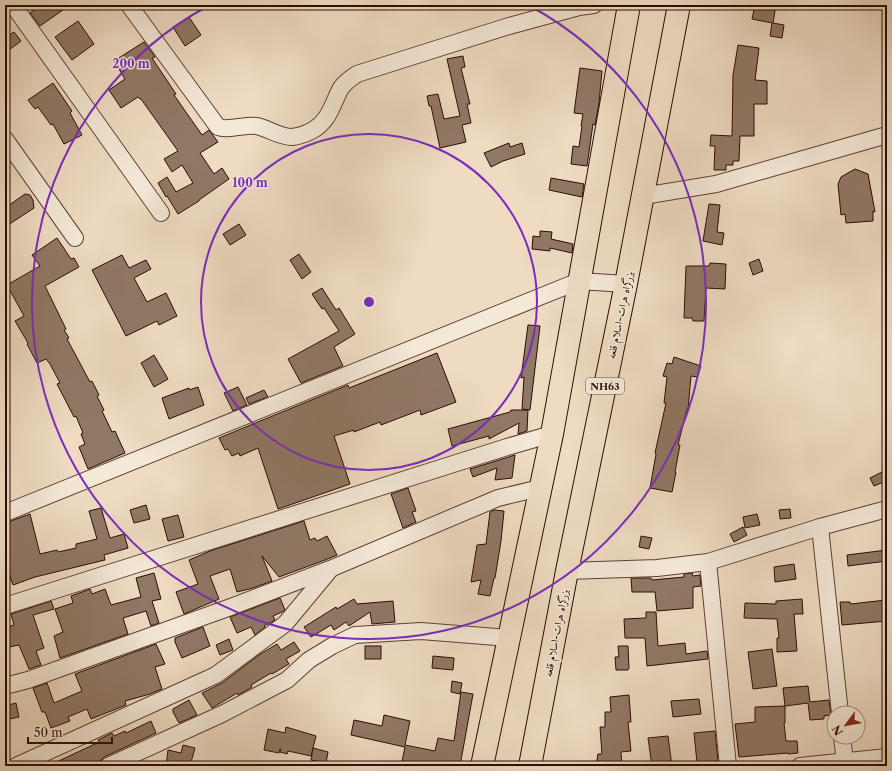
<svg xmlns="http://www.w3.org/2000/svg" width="892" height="771" font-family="'Libre Caslon Text',Amiri,serif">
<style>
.building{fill:#907866;stroke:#2b0c03}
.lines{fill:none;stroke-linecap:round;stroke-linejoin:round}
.minor-casing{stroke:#5c4033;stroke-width:18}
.highway-casing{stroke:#2b0c03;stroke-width:24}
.minor{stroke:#f4e8d7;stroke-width:16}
.highway{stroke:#eedbc2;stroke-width:22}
.ring{fill:none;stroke:#7b2cbf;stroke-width:2}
.labels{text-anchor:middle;stroke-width:3;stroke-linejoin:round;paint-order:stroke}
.shield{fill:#f4e8d7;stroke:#674e43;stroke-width:1}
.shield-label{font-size:10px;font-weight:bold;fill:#2b0c03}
.street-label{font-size:11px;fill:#2b0c03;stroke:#f4e8d7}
.centre{fill:#7b2cbf;stroke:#f4e8d7;stroke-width:2}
.ring-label{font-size:12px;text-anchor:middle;font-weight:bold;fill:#7b2cbf;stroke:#f4e8d7;stroke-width:3;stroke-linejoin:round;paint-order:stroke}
</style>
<rect width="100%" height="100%" fill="#eedbc2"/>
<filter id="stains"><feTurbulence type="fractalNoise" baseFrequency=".005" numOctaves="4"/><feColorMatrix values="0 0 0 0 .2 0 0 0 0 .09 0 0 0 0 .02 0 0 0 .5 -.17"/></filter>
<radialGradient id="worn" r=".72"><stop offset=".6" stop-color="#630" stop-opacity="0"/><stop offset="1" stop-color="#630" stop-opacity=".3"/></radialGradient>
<g class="building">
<polygon points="41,5 70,5 40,26 30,13"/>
<polygon points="755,5 776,5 773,23 784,25 782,38 770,36 772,23 752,19"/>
<polygon points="189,17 201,35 185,46 173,27"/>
<polygon points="78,21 94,44 72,60 55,37"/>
<polygon points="14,32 21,41 5,53 5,38"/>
<polygon points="144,42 155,57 152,58 176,94 174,95 202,135 209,130 218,142 200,153 214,174 222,168 229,179 199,200 199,201 178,214 167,196 166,197 158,183 167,177 176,192 193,183 182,165 172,172 164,159 178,151 141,99 140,99 138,97 121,108 109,90 125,79 114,61"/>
<polygon points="738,45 759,48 755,80 767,81 767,104 754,104 754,136 740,136 739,161 733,161 733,165 726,165 726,170 714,170 715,146 710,146 711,135 732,136 733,75"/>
<polygon points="463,56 465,67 461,68 470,104 467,104 471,123 462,125 466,142 440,148 431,106 429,106 427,96 438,94 444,119 460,116 447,59"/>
<polygon points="580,68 602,71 599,103 595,125 593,124 587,166 571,164 573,146 579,147 582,126 581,126 583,114 574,113"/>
<polygon points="53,83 72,111 70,113 82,135 64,144 53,124 51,125 38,107 35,109 28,100"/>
<polygon points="509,143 510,147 522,143 525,154 503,161 491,167 484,153"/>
<polygon points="855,169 868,174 875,212 873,211 873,221 846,223 845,214 841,215 838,184 841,177"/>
<polygon points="551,178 584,184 582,197 549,190"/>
<polygon points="25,194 30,195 33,200 34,208 5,227 5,208"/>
<polygon points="709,204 720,205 717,232 724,233 722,245 703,241"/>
<polygon points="239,224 246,235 230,245 223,234"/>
<polygon points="540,231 552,232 551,239 573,244 572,253 550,248 550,251 532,249 533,236 540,237"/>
<polygon points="57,238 71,259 74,258 79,267 45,286 66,329 64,330 69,338 67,339 90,382 92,381 99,395 97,396 104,410 102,411 112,432 115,431 125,453 88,469 79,447 85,444 81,434 83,433 76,416 74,417 57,384 60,383 50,364 46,359 37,363 27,344 28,343 15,321 24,316 7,285 40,266 32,255"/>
<polygon points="299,254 311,272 302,279 290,260"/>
<polygon points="122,255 129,268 146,260 151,269 134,278 147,302 166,293 177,316 159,325 157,321 126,336 92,270"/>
<polygon points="759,259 763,271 753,275 749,263"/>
<polygon points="710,263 726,264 725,289 706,288 704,321 693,321 692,318 684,318 686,266 709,266"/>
<polygon points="322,288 336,310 339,308 355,334 334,347 343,366 301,383 288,359 339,331 324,308 322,309 312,294"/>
<polygon points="528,325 540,326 530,410 522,409 524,377 521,378"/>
<polygon points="437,353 456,402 421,415 420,410 381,425 380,422 354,432 354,430 334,436 350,484 278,509 258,448 240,456 239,453 232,456 228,449 225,450 219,438 348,385 349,388"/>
<polygon points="154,355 168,379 154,387 141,363"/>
<polygon points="674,357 701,366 697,377 691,376 688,409 687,409 678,445 680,445 675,472 676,472 672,492 650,488 656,454 655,453 666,403 664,403 667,377 663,376 667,363 672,364"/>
<polygon points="198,387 204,405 169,419 162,398 189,388 189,390"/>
<polygon points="238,387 247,405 233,411 224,393"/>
<polygon points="264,390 268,397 249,404 246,398"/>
<polygon points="511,410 528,410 527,431 518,434 519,423 489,439 489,436 452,446 448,429 510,412"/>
<polygon points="515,455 512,478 495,480 497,468 473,477 470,469"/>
<polygon points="882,472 886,481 874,486 870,478"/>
<polygon points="408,488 416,511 412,512 416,522 403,528 391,494"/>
<polygon points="146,505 150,519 134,523 130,510"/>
<polygon points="101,508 110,538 124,534 128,548 104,555 105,560 35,577 13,585 5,562 5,523 30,514 40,554 57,550 58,552 76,548 76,544 97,539 89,511"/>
<polygon points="790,509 791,518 780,519 779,510"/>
<polygon points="494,510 504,511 501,541 495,578 494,578 490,596 478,594 481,580 471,582 477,545 486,544 490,512"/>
<polygon points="757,514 760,525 745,528 743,517"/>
<polygon points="178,515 184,537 168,541 162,519"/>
<polygon points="304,521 310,540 315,538 317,541 327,536 337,555 325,560 279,577 262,556 272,581 253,588 237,592 230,569 210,576 219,599 184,614 176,592 198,584 189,560 210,551"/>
<polygon points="743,527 747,535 734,542 730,534"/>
<polygon points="641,536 652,538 649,549 639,547"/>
<polygon points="887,550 887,561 848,566 847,555"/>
<polygon points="794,564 796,579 775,582 774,567"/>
<polygon points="154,573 161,599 152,601 159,623 151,626 146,611 123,618 128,634 60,658 54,636 63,632 55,609 73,603 71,596 90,589 92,594 105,589 111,605 141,597 136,578"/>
<polygon points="692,573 693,576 700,575 701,586 693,587 693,608 657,611 655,592 632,592 631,578 651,578 652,580 684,577 684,574"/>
<polygon points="280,598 285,610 282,612 273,616 275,620 264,626 265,627 255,635 251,627 237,633 230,617"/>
<polygon points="354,599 357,604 393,601 395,622 372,624 370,612 349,626 346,622 334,630 331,625 311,637 304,627 336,607 337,609"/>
<polygon points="802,599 803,614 794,614 797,651 777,652 777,638 779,638 777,619 744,618 745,603 776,604 776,601"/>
<polygon points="886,600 887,621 842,625 840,602 850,602 851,604"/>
<polygon points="51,601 54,609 33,615 44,648 36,651 41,665 29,669 19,645 5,648 5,628 14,625 11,614"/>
<polygon points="646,612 656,612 658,646 685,643 686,654 707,651 708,659 647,666 645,638 625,638 624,619 646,618"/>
<polygon points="203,627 210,646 182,658 175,642 175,638"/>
<polygon points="229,639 233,650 220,655 216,645"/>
<polygon points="294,642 300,651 286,659 289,664 272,674 271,673 251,685 252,687 238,695 237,693 212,708 202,693 222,683 259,655 277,644 281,650"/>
<polygon points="156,644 165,664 155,667 162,689 150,694 125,701 126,705 91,719 87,709 68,717 70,721 51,728 45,712 42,712 33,688 47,683 54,703 82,691 75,674"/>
<rect x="365" y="646" width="16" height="13"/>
<polygon points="618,646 628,646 629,668 628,670 616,670 615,657 619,657"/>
<polygon points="772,649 777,686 753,689 748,652"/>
<polygon points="433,656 454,658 453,670 432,668"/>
<polygon points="452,681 462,683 460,694 451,692"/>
<polygon points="808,686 810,702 829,700 831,715 824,716 824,719 810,720 808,703 785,706 783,688"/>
<polygon points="461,692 473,694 460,766 401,766 405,747 351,735 354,720 382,726 384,715 410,721 405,745 435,751 438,738 454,741"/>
<polygon points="629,695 631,722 628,722 631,751 621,752 622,766 596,766 598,754 602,754 600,727 605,727 605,712 611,712 610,697"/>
<polygon points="699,699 701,714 673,717 671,701"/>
<polygon points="189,700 197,715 179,723 173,712 173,709"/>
<polygon points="16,703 19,717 5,720 5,706"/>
<polygon points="785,706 785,723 784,723 786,741 797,741 798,753 788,754 788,753 739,757 735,724 755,722 755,707"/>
<polygon points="151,721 156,733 104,757 100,761 98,766 48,766 99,742 98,740 112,733 114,736 125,731 126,733"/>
<polygon points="286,727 316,736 311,756 288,751 287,754 280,752 281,749 280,749 279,753 264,750 268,729 285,733"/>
<polygon points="715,731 718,761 697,763 694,733"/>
<polygon points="668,736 672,766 652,766 648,738"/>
<polygon points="183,745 195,748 190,766 166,766 168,750 181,753"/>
<polygon points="313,748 328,752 326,763 311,760"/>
</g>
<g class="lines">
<g class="minor-casing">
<g id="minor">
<polyline points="13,5 161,213"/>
<path d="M129,5L218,127C228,131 246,124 257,126C269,129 280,137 292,137C300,136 306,134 313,130C330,120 332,104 341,88C345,82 351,78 357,74L509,26L579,7L594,5"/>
<polyline points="5,139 75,238"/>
<polyline points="643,196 716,184 887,135"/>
<polyline points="5,513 579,281 626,284"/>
<polyline points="820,527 840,713"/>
<polyline points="708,562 728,766"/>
<polyline points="567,571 657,568 708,562 820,527 887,509"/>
<polyline points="5,606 507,447 552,434"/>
<polyline points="5,686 28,680 228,608 330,569 498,498 540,488"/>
<polyline points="842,737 845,762"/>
<polyline points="16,766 216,675 285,624 329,571"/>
<polyline points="108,766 222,714 287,680 309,660 332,646 355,635 421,631 509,638"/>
<polyline points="800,766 887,757"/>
</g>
</g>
<g class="highway-casing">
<g id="highway">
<polyline points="482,766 552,434 629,5"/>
<polyline points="530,766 567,571 626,284 679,5"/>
</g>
</g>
<use href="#minor" class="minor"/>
<use href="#highway" class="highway"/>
</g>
<g class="ring">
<circle cx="369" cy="302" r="168"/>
<path d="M530 6A337 337 0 1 1 208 6"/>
</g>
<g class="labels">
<rect class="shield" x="586" y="378" width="38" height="16" rx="3"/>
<g class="shield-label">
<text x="605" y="390">NH63</text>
</g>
<g class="street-label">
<text transform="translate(620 315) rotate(-78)" y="4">بزرگراه هرات-اسلام قلعه</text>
<text transform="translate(556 633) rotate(-79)" y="4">بزرگراه هرات-اسلام قلعه</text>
</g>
</g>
<circle cx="369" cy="302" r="6" class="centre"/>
<g class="ring-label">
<text x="131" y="68">200 m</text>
<text x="250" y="187">100 m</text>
</g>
<rect width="892" height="771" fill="none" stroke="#eedbc2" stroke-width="20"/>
<rect x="6" y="6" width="880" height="759" fill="none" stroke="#2b0c03" stroke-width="2"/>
<rect x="10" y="10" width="872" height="751" fill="none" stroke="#2b0c03"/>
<g transform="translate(846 725) rotate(238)"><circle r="19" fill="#f4e8d7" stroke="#a49082"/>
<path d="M0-3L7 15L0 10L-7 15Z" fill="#8f2418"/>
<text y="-6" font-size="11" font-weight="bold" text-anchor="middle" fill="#2b0c03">N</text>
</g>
<path d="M28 737v6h84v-6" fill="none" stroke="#2b0c03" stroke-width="2"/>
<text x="34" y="737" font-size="12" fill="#2b0c03" stroke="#f4e8d7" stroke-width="3" paint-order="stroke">50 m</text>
<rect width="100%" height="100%" filter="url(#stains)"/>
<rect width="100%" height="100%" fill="url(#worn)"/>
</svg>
